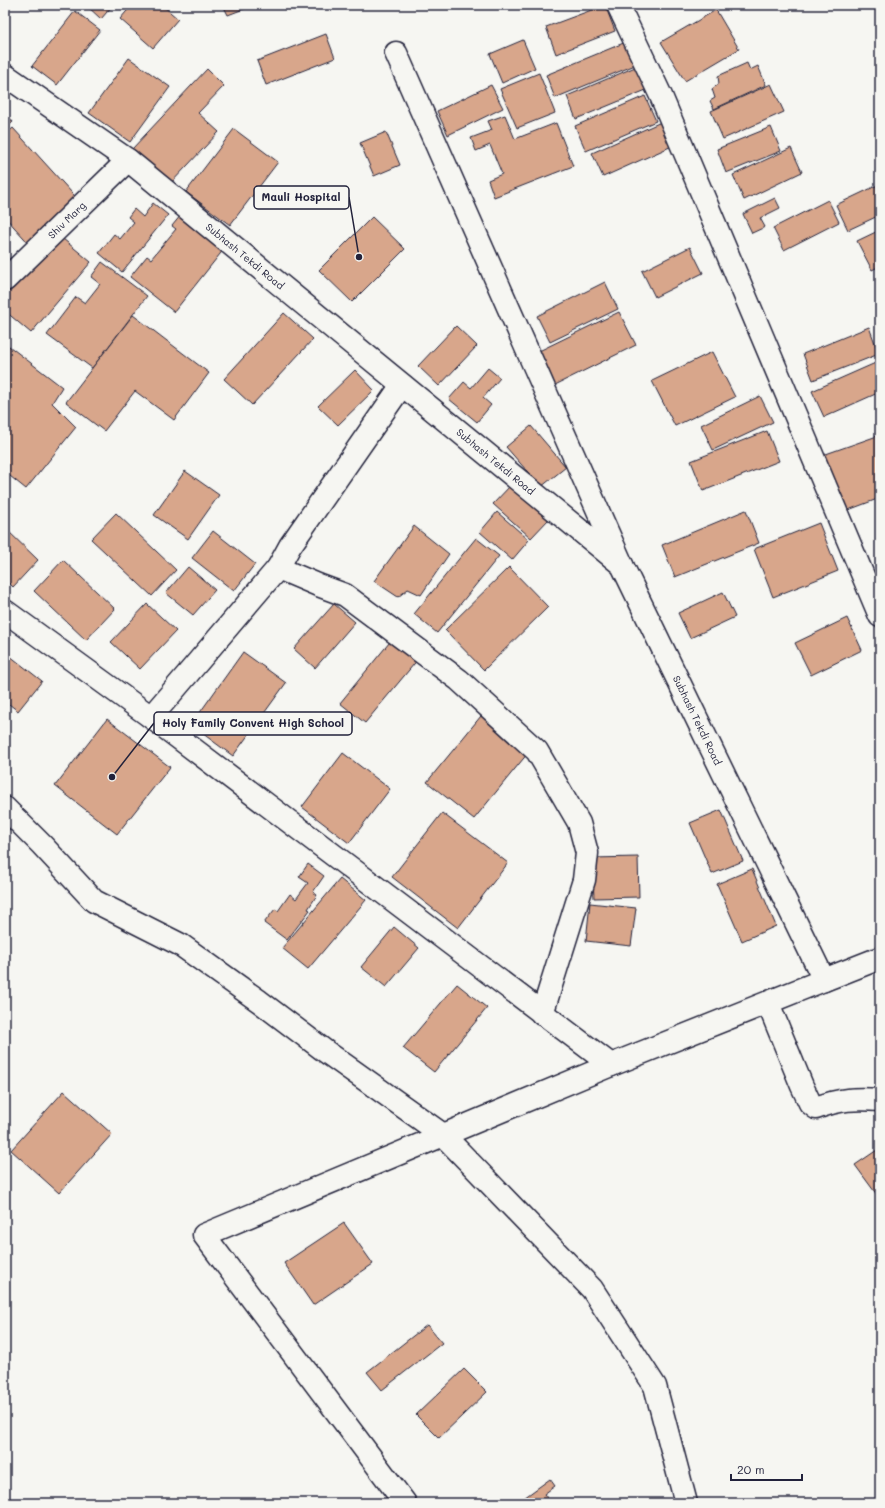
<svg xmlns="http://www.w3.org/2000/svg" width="885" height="1508" font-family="Mali,sans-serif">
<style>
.building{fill:#d8a68b;stroke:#22223b}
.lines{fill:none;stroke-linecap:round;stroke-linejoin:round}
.street-casing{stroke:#22223b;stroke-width:25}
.secondary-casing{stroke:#22223b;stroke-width:25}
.street{stroke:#f6f6f2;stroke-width:22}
.secondary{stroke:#f6f6f2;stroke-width:22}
.labels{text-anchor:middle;stroke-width:3;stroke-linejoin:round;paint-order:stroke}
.street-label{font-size:10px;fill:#22223b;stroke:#f6f6f2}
.leader{fill:none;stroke:#22223b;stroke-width:1.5}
.callout-dot{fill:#22223b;stroke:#f6f6f2;stroke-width:1.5}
.callout{fill:#f6f6f2;stroke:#22223b;stroke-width:1.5}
.callout-label{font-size:11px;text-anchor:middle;font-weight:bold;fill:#22223b}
</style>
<rect width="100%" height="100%" fill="#f6f6f2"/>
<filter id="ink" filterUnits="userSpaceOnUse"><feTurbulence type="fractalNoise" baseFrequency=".025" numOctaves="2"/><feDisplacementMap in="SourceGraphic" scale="8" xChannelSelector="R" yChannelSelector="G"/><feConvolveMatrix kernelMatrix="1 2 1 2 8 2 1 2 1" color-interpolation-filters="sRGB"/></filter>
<g filter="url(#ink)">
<g class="building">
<polygon points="86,5 113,5 101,19"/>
<polygon points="132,5 162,5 178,19 153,48 120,19"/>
<polygon points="223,5 254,5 228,15"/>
<polygon points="605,5 615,31 556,54 546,27"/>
<polygon points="716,10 739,49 685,81 661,42"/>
<polygon points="75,11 100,30 57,85 32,66"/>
<polygon points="326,34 335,58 266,85 257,61"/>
<polygon points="523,40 535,68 502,83 490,54"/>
<polygon points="626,42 635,65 555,98 546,75"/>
<polygon points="129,58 170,87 130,142 89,113"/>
<polygon points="747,63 750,70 758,66 766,85 714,109 710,101 715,98 712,89 719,84 718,76"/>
<polygon points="640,65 651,88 576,119 567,96"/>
<polygon points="207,69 224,86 198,113 219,132 170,184 132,149"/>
<polygon points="539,73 555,113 517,128 500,89"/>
<polygon points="771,84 784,112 723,139 711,111"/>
<polygon points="491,85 503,108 448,135 437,111"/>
<polygon points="645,96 656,121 586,151 575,126"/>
<polygon points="5,112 13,122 5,129"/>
<polygon points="505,115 515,139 556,123 573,166 494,197 488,180 502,174 490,145 476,151 471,138 492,130 488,121"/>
<polygon points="661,122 672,146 603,177 592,153"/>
<polygon points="771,127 781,151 726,173 717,149"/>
<polygon points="13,128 82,204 33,248 5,217 5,135"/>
<polygon points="234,129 278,162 230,225 186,192"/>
<polygon points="386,132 400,165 374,176 360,143"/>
<polygon points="791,148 802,172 744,200 733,175"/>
<polygon points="880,184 880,215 848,230 836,205"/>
<polygon points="775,198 780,208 760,218 765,227 752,233 743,214"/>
<polygon points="828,200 839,222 784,250 773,228"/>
<polygon points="153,203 168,215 122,272 99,253 114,234 120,239 134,222 128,217 134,209 143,217"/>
<polygon points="181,215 224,249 174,312 130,277 147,256 151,259 176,229 172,226"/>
<polygon points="372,217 405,249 352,302 319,270"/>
<polygon points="880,230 880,266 872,270 857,241"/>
<polygon points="57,234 91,262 31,333 5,311 5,295"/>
<polygon points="690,247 703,273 655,297 642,271"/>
<polygon points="102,262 147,296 92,368 47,335 76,297 85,303 100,284 91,277"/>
<polygon points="605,282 618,309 550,342 537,316"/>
<polygon points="619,312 636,345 553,386 537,352"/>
<polygon points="284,313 313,339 252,405 224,379"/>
<polygon points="133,315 209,373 174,420 135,391 104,431 66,402"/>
<polygon points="456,326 477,346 439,386 418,366"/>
<polygon points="869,327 879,354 813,380 803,354"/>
<polygon points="5,343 62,387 52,403 76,427 26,489 5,472"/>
<polygon points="712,352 735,397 675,426 652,381"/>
<polygon points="880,361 880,392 824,417 812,391"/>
<polygon points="488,368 500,378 483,398 491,405 477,422 449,399 464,382 471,388"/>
<polygon points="355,370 374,390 338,425 318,406"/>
<polygon points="760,396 773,422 713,450 701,425"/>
<polygon points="531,426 566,467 541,487 506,447"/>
<polygon points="767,431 779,461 703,491 691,461"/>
<polygon points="880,435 880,498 843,512 823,455"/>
<polygon points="185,471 219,495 188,539 154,515"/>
<polygon points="511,485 549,519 531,538 493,504"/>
<polygon points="746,510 759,543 675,577 662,545"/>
<polygon points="497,512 529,540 512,560 480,532"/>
<polygon points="116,513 176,570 152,596 91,539"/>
<polygon points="819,523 838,571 773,597 754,549"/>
<polygon points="414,526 449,554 421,595 408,589 398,597 374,581"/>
<polygon points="5,528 38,560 13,587 5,579"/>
<polygon points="213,531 255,564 234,591 192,558"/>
<polygon points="476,538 499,556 437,633 414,614"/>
<polygon points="63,560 115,609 86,640 34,591"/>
<polygon points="188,567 215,590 193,615 166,593"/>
<polygon points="509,567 548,607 484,670 445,630"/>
<polygon points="723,592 735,617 690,638 678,613"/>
<polygon points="147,604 176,631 140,669 111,642"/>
<polygon points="334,604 355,622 315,668 294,649"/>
<polygon points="847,618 862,650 811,675 795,643"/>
<polygon points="394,637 419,658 365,723 340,703"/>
<polygon points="5,652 42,681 18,711 5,701"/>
<polygon points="243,652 286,683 233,756 191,725"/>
<polygon points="481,716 528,753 474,819 427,782"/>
<polygon points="107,719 170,767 117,834 55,786"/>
<polygon points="343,753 390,789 349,843 302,807"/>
<polygon points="721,810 743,861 712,874 690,823"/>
<polygon points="442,813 508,863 458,928 392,877"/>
<polygon points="638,857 639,897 594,898 592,858"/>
<polygon points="308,864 324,876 313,892 317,895 308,909 310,910 287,940 264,923 275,909 278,911 290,894 296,899 308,883 299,877"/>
<polygon points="752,869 776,926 742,941 717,884"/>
<polygon points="340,879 366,900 308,969 282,948"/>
<polygon points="590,903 636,908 631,946 586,941"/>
<polygon points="394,927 419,948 386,987 361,967"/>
<polygon points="457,984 487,1008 434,1072 403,1048"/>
<polygon points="64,1091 112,1134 59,1193 11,1150"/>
<polygon points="880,1148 880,1199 855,1165"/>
<polygon points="344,1223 373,1264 313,1305 284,1263"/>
<polygon points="427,1325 442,1343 382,1390 367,1372"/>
<polygon points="464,1369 487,1392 439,1438 416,1415"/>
<polygon points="550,1479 555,1486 544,1494 551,1503 517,1503"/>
</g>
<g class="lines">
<g class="street-casing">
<g id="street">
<polyline points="618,5 661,96 880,616"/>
<polyline points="396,53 622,565"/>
<path id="s1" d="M5,280L128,160"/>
<polyline points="402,385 290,546 278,568 318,585 345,595 459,680 537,751 579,823 587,853 584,880 542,1014"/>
<polyline points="5,611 151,717 611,1065"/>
<polyline points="151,717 278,568"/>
<polyline points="5,808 42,845 94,901 181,945 259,1001 325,1051 443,1135 592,1289 655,1386 686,1503"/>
<path d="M768,1003L802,1086L810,1103L816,1108C840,1099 855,1098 880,1100"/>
<polyline points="405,1503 204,1235 611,1065 824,980"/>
</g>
</g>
<g class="secondary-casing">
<g id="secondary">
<path id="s2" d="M5,75L128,160L622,565L824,980L880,958"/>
</g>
</g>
<use href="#street" class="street"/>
<use href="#secondary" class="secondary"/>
</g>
</g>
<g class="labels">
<g class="street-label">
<text dy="4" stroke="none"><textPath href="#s1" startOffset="86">Shiv Marg</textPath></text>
<text dy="4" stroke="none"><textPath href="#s2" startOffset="301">Subhash Tekdi Road</textPath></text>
<text dy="4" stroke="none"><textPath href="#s2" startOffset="625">Subhash Tekdi Road</textPath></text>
<text dy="4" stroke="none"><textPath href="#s2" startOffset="961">Subhash Tekdi Road</textPath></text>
</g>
</g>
<path class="leader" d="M359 257L349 197M112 777L154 723"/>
<g class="callout-dot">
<circle cx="359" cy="257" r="4"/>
<circle cx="112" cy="777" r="4"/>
</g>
<g class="callout">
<rect x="254" y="186" width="95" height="23" rx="4"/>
<rect x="154" y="712" width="198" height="23" rx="4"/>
</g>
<g class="callout-label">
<text x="301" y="201">Mauli Hospital</text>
<text x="253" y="727">Holy Family Convent High School</text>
</g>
<rect width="885" height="1508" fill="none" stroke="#f6f6f2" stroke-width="20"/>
<rect x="10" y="10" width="865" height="1488" fill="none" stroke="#22223b" stroke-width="1.5" filter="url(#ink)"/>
<path d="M731 1474v6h71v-6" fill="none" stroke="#22223b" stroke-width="2"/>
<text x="737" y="1474" font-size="12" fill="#22223b" stroke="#f6f6f2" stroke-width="3" paint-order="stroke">20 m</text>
</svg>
